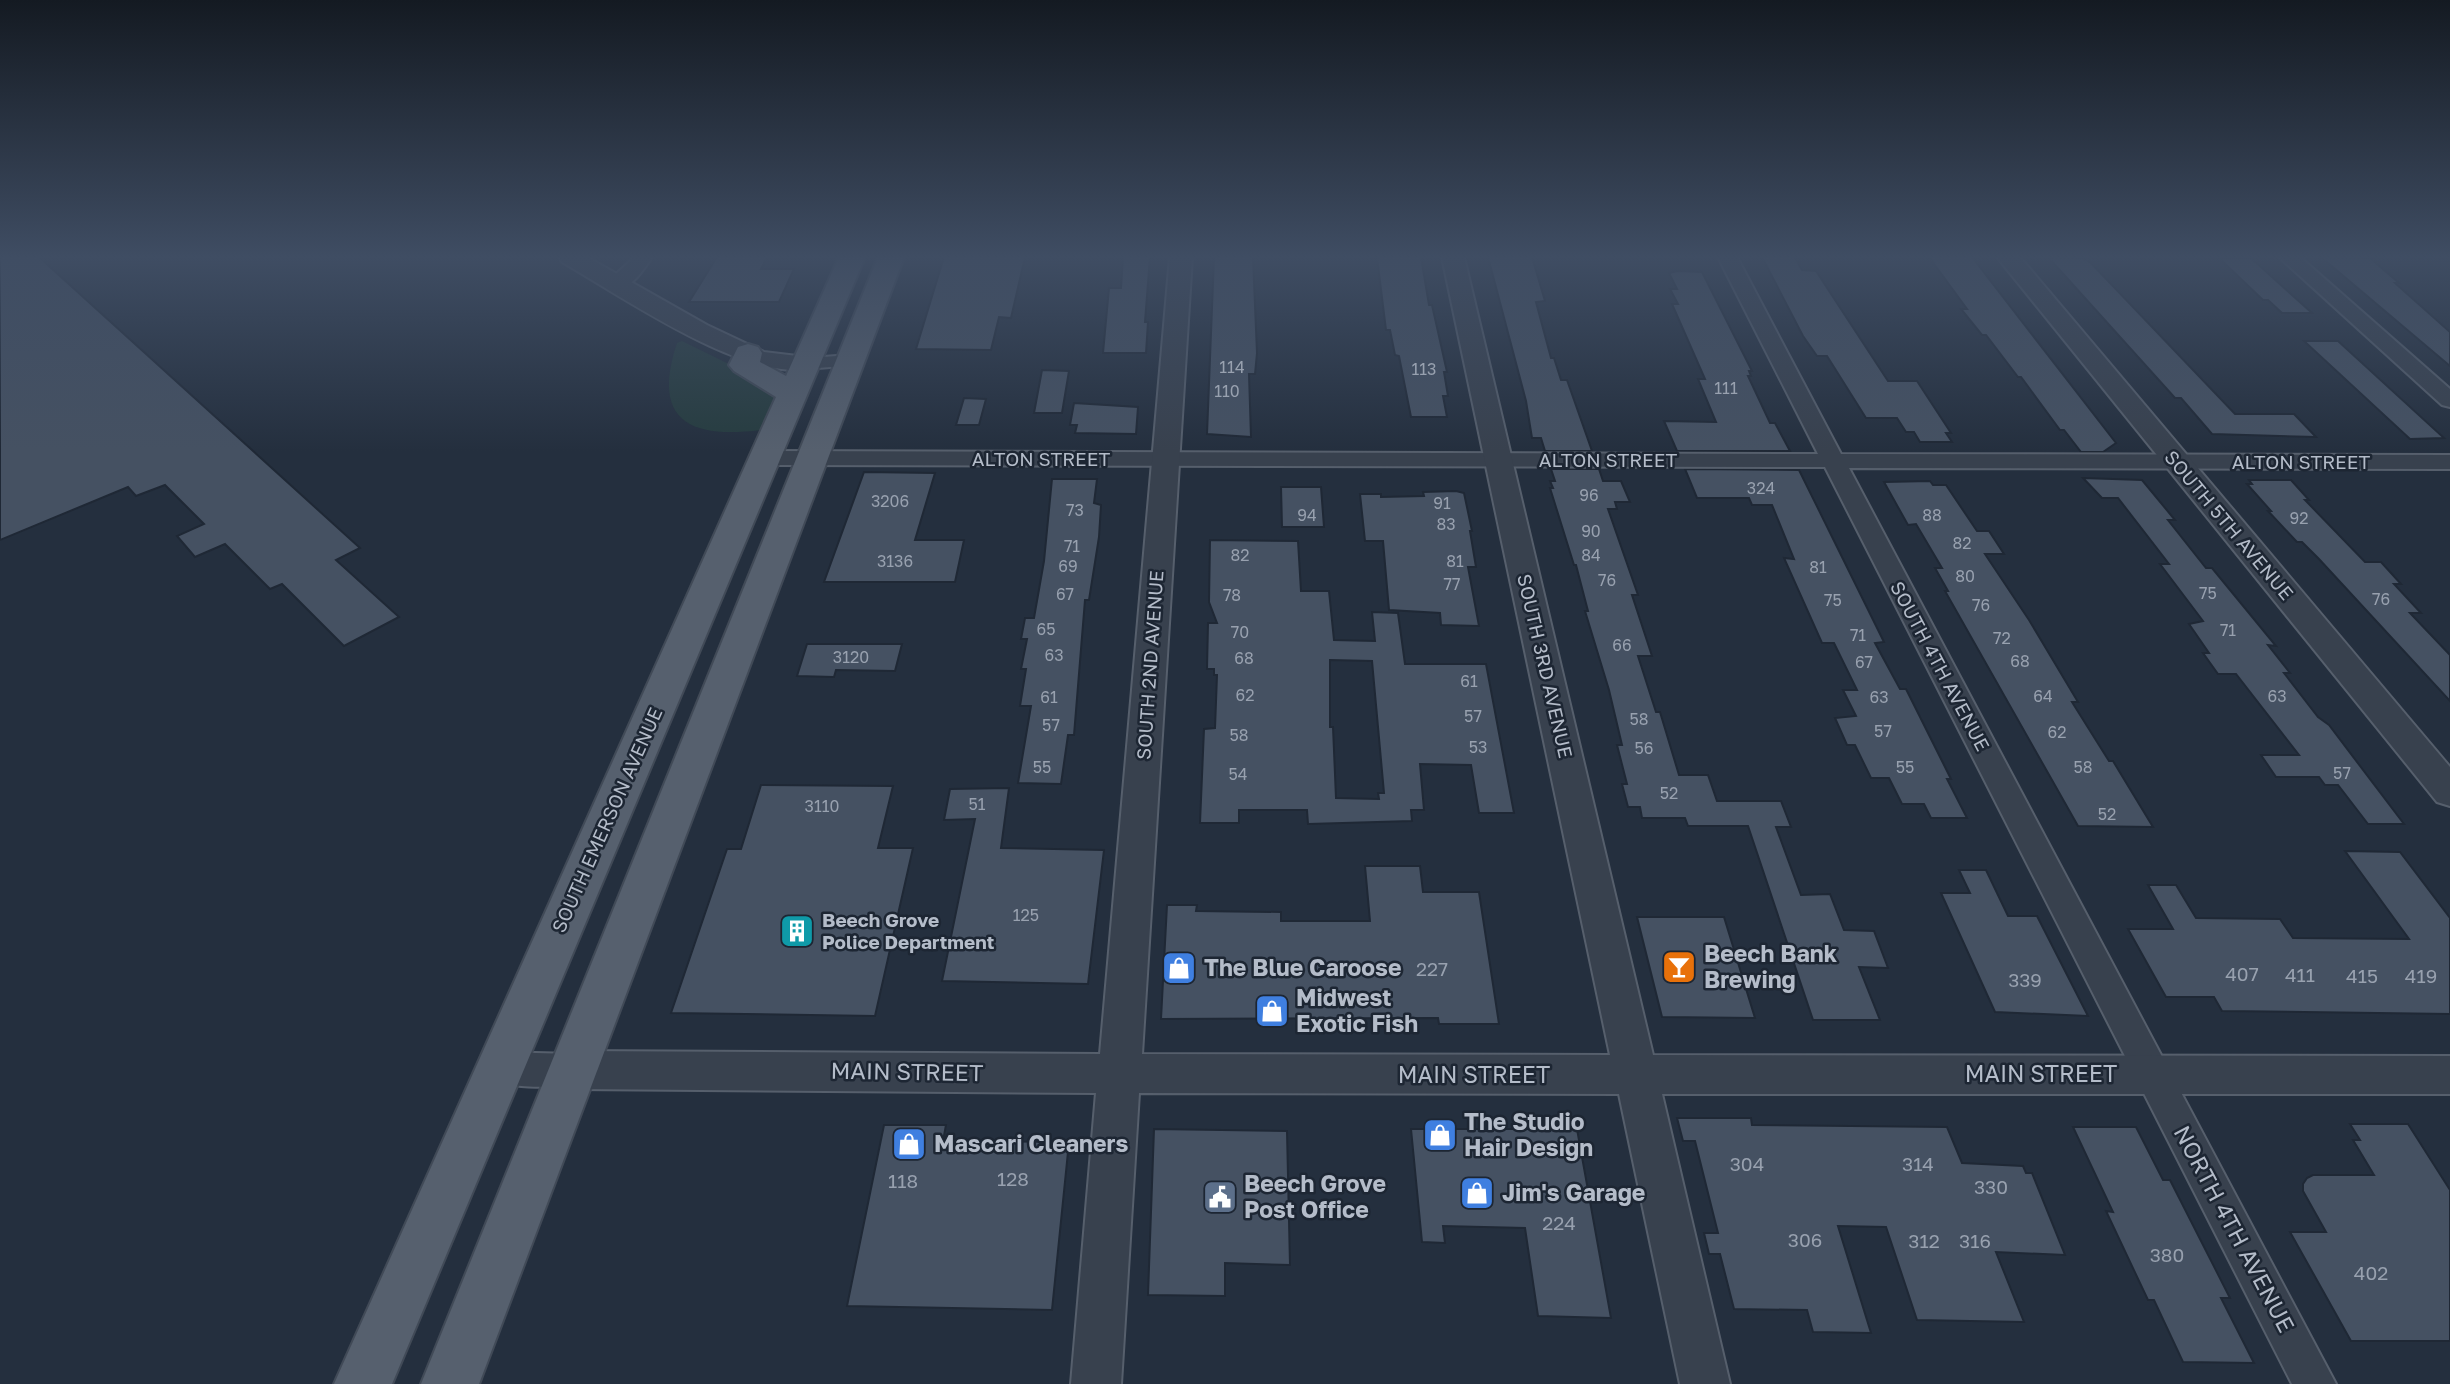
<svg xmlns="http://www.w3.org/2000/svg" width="2450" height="1384" font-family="'Golos Text',sans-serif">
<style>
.green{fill:#263c3f}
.building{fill:#455162;stroke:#1f2835;stroke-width:2;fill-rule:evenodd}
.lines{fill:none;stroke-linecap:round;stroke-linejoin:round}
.minor-casing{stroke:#565f6c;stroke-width:4}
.tertiary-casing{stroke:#565f6c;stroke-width:4}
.primary-casing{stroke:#414a57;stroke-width:4}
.minor{fill:#38414e;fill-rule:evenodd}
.tertiary{fill:#38414e;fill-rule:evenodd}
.primary{fill:#56606e;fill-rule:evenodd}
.labels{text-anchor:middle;stroke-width:5;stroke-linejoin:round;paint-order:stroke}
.number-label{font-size:16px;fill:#98a1af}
.street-label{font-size:19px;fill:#b4bcc9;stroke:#1d2633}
.poi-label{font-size:19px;font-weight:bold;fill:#b4bcc9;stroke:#1d2633;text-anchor:start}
.near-number-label{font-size:19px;fill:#98a1af}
.near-poi-label{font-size:23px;font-weight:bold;fill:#b4bcc9;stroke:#1d2633;text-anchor:start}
.near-street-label{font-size:23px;fill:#b4bcc9;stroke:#1d2633}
</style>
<rect width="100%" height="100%" fill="#242f3e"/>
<path class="green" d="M682,341L733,366L779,395L761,430C690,439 651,421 677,343Z"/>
<g class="building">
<polygon points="0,257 39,257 360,548 336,560 399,617 344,646 282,584 270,589 225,544 195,557 177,536 204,524 165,485 136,496 128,487 0,540"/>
<polygon points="717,257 767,257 761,269 794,269 779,302 689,302"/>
<polygon points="944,257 1025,257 1011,318 999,317 991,350 916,349"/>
<polygon points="1123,257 1150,257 1145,322 1148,322 1146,353 1103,353 1109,288 1121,288"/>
<polygon points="1214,257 1253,257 1257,353 1255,374 1249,374 1251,437 1207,434"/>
<polygon points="1377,257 1421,257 1429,305 1432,305 1447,372 1444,372 1448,396 1443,396 1447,417 1411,417 1399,356 1395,355 1390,330 1386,330"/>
<polygon points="1488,257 1532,257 1545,301 1536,302 1551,358 1554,358 1561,380 1567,380 1592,451 1545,451 1541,438 1532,438 1526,401"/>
<polygon points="1762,257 1795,257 1802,270 1816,271 1888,381 1917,381 1951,433 1946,433 1952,442 1920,442 1914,432 1906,432 1897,418 1866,418 1827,356 1817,356 1803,336"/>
<polygon points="1929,257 1972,257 2116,443 2103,452 2081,452 2064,430 2060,430 2021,377 2018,377 1986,335 1982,335 1961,309 1967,309"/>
<polygon points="2048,257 2082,258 2090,262 2235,414 2294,414 2316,437 2212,434 2181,398 2175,398"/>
<polygon points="2321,257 2370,258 2399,283 2395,283 2450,332 2450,366"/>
<polygon points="2219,258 2251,258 2312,313 2282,313 2268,300 2263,300"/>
<polygon points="1678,271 1702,272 1752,371 1749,371 1751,376 1748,376 1770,423 1775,423 1790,451 1677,451 1664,421 1716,422 1698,379 1705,379 1672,304 1678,304 1670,289 1677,289 1669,273"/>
<polygon points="2304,341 2338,341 2444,438 2410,439"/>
<polygon points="1042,370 1069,371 1062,413 1034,413"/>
<polygon points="964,398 986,399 979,425 956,425"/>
<polygon points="1074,403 1138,407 1136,434 1075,433 1077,425 1070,425"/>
<polygon points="1551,469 1599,469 1603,481 1621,481 1630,502 1615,502 1617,509 1608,509 1638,595 1632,595 1652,656 1638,656 1656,712 1660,712 1679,775 1708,775 1717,801 1781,801 1791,827 1776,827 1801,895 1830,894 1844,930 1874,931 1888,968 1859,967 1880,1020 1813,1020 1748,826 1688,826 1685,818 1642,818 1640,807 1628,807 1622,784 1627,784 1617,745 1622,745 1609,690 1585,611 1588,611 1576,565 1574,565 1550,488 1553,488 1550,481 1555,481"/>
<polygon points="1685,469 1799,470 1884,642 1875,643 1900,689 1906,689 1951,779 1947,779 1967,818 1931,818 1924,804 1902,804 1889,778 1871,778 1855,745 1847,745 1835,718 1856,716 1843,690 1857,690 1834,643 1822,643 1784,558 1794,559 1772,505 1752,505 1749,498 1697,498"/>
<polygon points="864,472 935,473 915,540 964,540 955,582 824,582"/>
<polygon points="2083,478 2142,480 2175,520 2168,520 2206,568 2212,568 2276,646 2268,645 2290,673 2284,673 2318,717 2329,725 2404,824 2368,824 2338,785 2325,785 2319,777 2276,777 2261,755 2299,755 2236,674 2218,674 2203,653 2209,653 2189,624 2203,621 2160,564 2169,564 2118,498 2102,498"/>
<polygon points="1052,479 1097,479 1094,503 1101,505 1099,537 1089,600 1085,600 1074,735 1068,735 1061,784 1018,783 1031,706 1020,706 1026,669 1021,669 1027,639 1021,639 1025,618 1034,618 1044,561"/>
<polygon points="2249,480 2291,480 2309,500 2305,500 2365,562 2381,562 2401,584 2394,584 2421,613 2410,613 2450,655 2450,701 2319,559 2302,542 2297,542 2268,511 2271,511 2247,484 2252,484"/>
<polygon points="1930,481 1933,485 1946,485 1977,531 1989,531 2004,554 1985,554 2029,620 2078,702 2072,702 2109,761 2113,761 2153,827 2078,826 1945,591 1948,591 1935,568 1942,568 1916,524 1908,525 1884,482"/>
<polygon points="1281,487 1321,487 1324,527 1282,527"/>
<polygon points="1456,491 1464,493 1472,531 1470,531 1476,567 1468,567 1479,626 1441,625 1440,613 1389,610 1383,541 1365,541 1360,494 1381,494 1381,497 1424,496 1423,492"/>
<path d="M1210,540L1298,541L1301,591H1329L1334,640L1375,641L1372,612L1398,613L1405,664H1486L1514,813H1479L1471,765L1420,764L1424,810H1411L1412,821L1308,824L1307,810H1239V823H1200L1204,729L1215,728L1217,675H1214V669H1207L1208,623H1217L1209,602ZM1330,660L1372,661L1384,793H1378L1379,799L1336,798L1333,727H1330Z"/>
<polygon points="807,644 902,644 895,671 836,670 834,677 797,676"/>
<polygon points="761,785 893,786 878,848 913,848 875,1016 671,1013 727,849 741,849"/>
<polygon points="1009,788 1001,848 1104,850 1088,984 942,981 975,819 944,820 950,789"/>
<polygon points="2345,851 2400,852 2450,918 2450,1014 2222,1011 2214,997 2166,997 2128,929 2173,929 2148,885 2176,885 2196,918 2280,919 2293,938 2409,939"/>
<polygon points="1365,866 1420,866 1423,892 1479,892 1499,1024 1439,1024 1438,1018 1161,1019 1167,905 1197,905 1196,911 1281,912 1281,921 1370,921"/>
<polygon points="1959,870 1986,870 2008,916 2037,916 2088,1016 1995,1012 1941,893 1970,893"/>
<polygon points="1637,917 1724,917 1755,1018 1662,1017"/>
<polygon points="1677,1118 1751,1118 1752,1125 1947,1127 1962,1163 2023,1166 2026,1173 2032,1173 2065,1255 1996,1252 2024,1322 1917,1320 1886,1227 1838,1226 1871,1333 1813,1332 1807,1310 1734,1309 1720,1254 1709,1254 1704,1233 1718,1233 1695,1141 1683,1141"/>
<polygon points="2350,1124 2408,1124 2450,1190 2450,1341 2351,1341 2290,1232 2326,1232 2303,1191 2303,1184 2307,1178 2313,1175 2374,1175 2353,1140 2360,1140"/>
<polygon points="884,1125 946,1125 943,1141 1069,1142 1052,1310 847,1306"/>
<polygon points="2073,1127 2136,1127 2163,1180 2170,1180 2230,1298 2221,1298 2254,1363 2183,1362 2154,1300 2148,1300 2106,1211 2113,1212"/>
<polygon points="1154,1129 1287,1131 1290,1265 1225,1263 1225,1296 1148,1295"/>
<polygon points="1411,1129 1577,1129 1611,1318 1538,1316 1525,1228 1443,1226 1445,1243 1422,1242"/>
</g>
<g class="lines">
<g class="minor-casing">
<g id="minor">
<path d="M633,257H652C642,272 629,293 609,288L606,284C614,274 625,268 633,257Z"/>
<polygon points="1718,257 1737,257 1841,454 2450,455 2450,469 1849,468 2336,1384 2292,1384 1825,467 766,465 758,463 754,458 758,453 766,451 1818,454"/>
<polygon points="2279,257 2300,257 2450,389 2450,407 2442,405"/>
<polygon points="849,355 856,357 860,361 856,365 805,369 798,367 794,363 798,359"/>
<path d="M498,1052L573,1054L586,1059L591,1070L586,1081C563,1090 509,1088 485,1079L480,1068L485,1057Z"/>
</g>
</g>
<g class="tertiary-casing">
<g id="tertiary">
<path d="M559,257H587L707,325L764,352L814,358L818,363L814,368C748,385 620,295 562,262Z"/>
<polygon points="1170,257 1192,257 1142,1054 1610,1055 1442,257 1464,257 1653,1055 2450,1056 2450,1094 1662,1094 1730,1384 1680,1384 1619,1094 1139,1093 1121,1384 1071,1384 1096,1093 573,1089 558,1084 552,1070 558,1056 573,1051 1100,1054"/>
<polygon points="1997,257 2020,257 2450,767 2450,806 2437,802"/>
</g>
</g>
<g class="primary-casing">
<g id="primary">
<polygon points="839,257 865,257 392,1384 334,1384 776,397 734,371 729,365 738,347 748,344 758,347 762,353 760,362 786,376"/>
<polygon points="878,257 904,257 479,1384 421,1384"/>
</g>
</g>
<use href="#minor" class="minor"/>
<use href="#tertiary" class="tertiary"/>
<use href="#primary" class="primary"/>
</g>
<linearGradient id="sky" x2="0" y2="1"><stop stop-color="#141a22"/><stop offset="0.57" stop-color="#3f4d63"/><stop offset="1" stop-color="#3f4d63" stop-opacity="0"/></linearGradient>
<rect width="2450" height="451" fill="url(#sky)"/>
<defs>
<g id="building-square" transform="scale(1.75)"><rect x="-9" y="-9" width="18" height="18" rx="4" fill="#0f9aa8" stroke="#1d2633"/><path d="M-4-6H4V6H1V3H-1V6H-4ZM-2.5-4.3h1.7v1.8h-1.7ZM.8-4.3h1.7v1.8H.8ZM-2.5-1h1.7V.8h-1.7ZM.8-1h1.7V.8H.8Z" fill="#fff"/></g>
<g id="bar-square" transform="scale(1.75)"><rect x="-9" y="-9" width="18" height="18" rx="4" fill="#e8710a" stroke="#1d2633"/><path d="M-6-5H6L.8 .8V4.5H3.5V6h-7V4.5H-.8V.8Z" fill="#fff"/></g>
<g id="shop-square" transform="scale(1.75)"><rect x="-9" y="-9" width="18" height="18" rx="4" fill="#3f7fe0" stroke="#1d2633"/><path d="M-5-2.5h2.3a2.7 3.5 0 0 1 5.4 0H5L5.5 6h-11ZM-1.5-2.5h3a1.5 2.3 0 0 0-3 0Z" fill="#fff"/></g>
<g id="civic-square" transform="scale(1.75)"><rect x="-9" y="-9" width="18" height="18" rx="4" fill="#5c6f8a" stroke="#1d2633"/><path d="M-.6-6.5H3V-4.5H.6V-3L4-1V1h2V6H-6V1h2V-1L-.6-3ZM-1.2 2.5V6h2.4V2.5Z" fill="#fff"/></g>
</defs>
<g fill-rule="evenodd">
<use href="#building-square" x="797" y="931"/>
<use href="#bar-square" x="1679" y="967"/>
<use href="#shop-square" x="1179" y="968"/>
<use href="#shop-square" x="1272" y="1011"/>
<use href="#shop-square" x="1440" y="1135"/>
<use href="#shop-square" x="909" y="1144"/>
<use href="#shop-square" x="1477" y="1193"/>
<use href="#civic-square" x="1220" y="1197"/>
</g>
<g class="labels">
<g class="number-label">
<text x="1232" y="373">114</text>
<text x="1424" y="375">113</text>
<text x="1726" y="394">111</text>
<text x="1227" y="397">110</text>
<text x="1761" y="494">324</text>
<text x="1589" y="501">96</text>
<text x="890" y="507">3206</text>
<text x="1442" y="509">91</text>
<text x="1075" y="516">73</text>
<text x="1307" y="521">94</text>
<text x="1932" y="521">88</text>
<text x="2299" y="524">92</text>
<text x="1446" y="530">83</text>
<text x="1591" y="537">90</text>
<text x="1962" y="549">82</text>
<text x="1072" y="552">71</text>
<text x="1240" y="561">82</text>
<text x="1591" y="561">84</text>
<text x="895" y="567">3136</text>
<text x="1455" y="567">81</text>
<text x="1068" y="572">69</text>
<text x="1818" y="573">81</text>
<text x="1965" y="582">80</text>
<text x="1607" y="586">76</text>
<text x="1452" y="590">77</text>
<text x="2208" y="599">75</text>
<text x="1065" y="600">67</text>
<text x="1232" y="601">78</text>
<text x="2381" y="605">76</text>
<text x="1833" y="606">75</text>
<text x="1981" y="611">76</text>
<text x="1046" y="635">65</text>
<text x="2228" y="636">71</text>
<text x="1240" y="638">70</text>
<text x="1858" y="641">71</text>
<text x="2002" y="644">72</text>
<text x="1622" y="651">66</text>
<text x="1054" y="661">63</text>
<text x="851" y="663">3120</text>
<text x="1244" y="664">68</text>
<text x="2020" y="667">68</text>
<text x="1864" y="668">67</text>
<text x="1469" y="687">61</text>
<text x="1245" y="701">62</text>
<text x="2043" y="702">64</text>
<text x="2277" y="702">63</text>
<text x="1049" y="703">61</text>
<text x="1879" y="703">63</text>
<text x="1473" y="722">57</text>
<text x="1639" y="725">58</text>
<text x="1051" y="731">57</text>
<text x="1883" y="737">57</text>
<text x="2057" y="738">62</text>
<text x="1239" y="741">58</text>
<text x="1478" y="753">53</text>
<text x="1644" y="754">56</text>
<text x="1042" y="773">55</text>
<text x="1905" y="773">55</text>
<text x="2083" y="773">58</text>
<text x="2342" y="779">57</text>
<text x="1238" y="780">54</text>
<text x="1669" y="799">52</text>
<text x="977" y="810">51</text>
<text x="822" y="812">3110</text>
<text x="2107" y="820">52</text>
<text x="1026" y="921">125</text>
</g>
<g class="street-label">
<text x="1041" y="466">ALTON STREET</text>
<text x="1608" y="467">ALTON STREET</text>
<text x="2301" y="469">ALTON STREET</text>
<text transform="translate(2229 525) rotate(50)" y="7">SOUTH 5TH AVENUE</text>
<text transform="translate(1150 665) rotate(-86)" y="7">SOUTH 2ND AVENUE</text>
<text transform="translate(1545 666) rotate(77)" y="7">SOUTH 3RD AVENUE</text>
<text transform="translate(1940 666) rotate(62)" y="7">SOUTH 4TH AVENUE</text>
<text transform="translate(607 820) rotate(-66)" y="7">SOUTH EMERSON AVENUE</text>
</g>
<g class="poi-label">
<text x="822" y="927">Beech Grove<tspan x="822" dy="22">Police Department</tspan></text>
</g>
<g class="near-number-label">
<text x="1432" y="976">227</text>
<text x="2242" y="981">407</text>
<text x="2300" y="982">411</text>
<text x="2362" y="983">415</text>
<text x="2421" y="983">419</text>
<text x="2025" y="987">339</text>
<text x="1747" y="1171">304</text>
<text x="1918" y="1171">314</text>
<text x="1013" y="1186">128</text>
<text x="903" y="1188">118</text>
<text x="1991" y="1194">330</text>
<text x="1559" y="1230">224</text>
<text x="1805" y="1247">306</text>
<text x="1924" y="1248">312</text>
<text x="1975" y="1248">316</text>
<text x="2167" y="1262">380</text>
<text x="2371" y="1280">402</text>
</g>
<g class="near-poi-label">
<text x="1704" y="962">Beech Bank<tspan x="1704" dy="26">Brewing</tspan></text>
<text x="1204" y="976">The Blue Caroose</text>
<text x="1296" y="1006">Midwest<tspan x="1296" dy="26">Exotic Fish</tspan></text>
<text x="1464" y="1130">The Studio<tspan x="1464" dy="26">Hair Design</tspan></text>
<text x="934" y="1152">Mascari Cleaners</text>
<text x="1244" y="1192">Beech Grove<tspan x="1244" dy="26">Post Office</tspan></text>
<text x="1502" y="1201">Jim's Garage</text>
</g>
<g class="near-street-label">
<text transform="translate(907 1072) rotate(1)" y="8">MAIN STREET</text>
<text x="2041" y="1082">MAIN STREET</text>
<text x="1474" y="1083">MAIN STREET</text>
<text transform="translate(2234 1229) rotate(62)" y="8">NORTH 4TH AVENUE</text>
</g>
</g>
</svg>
